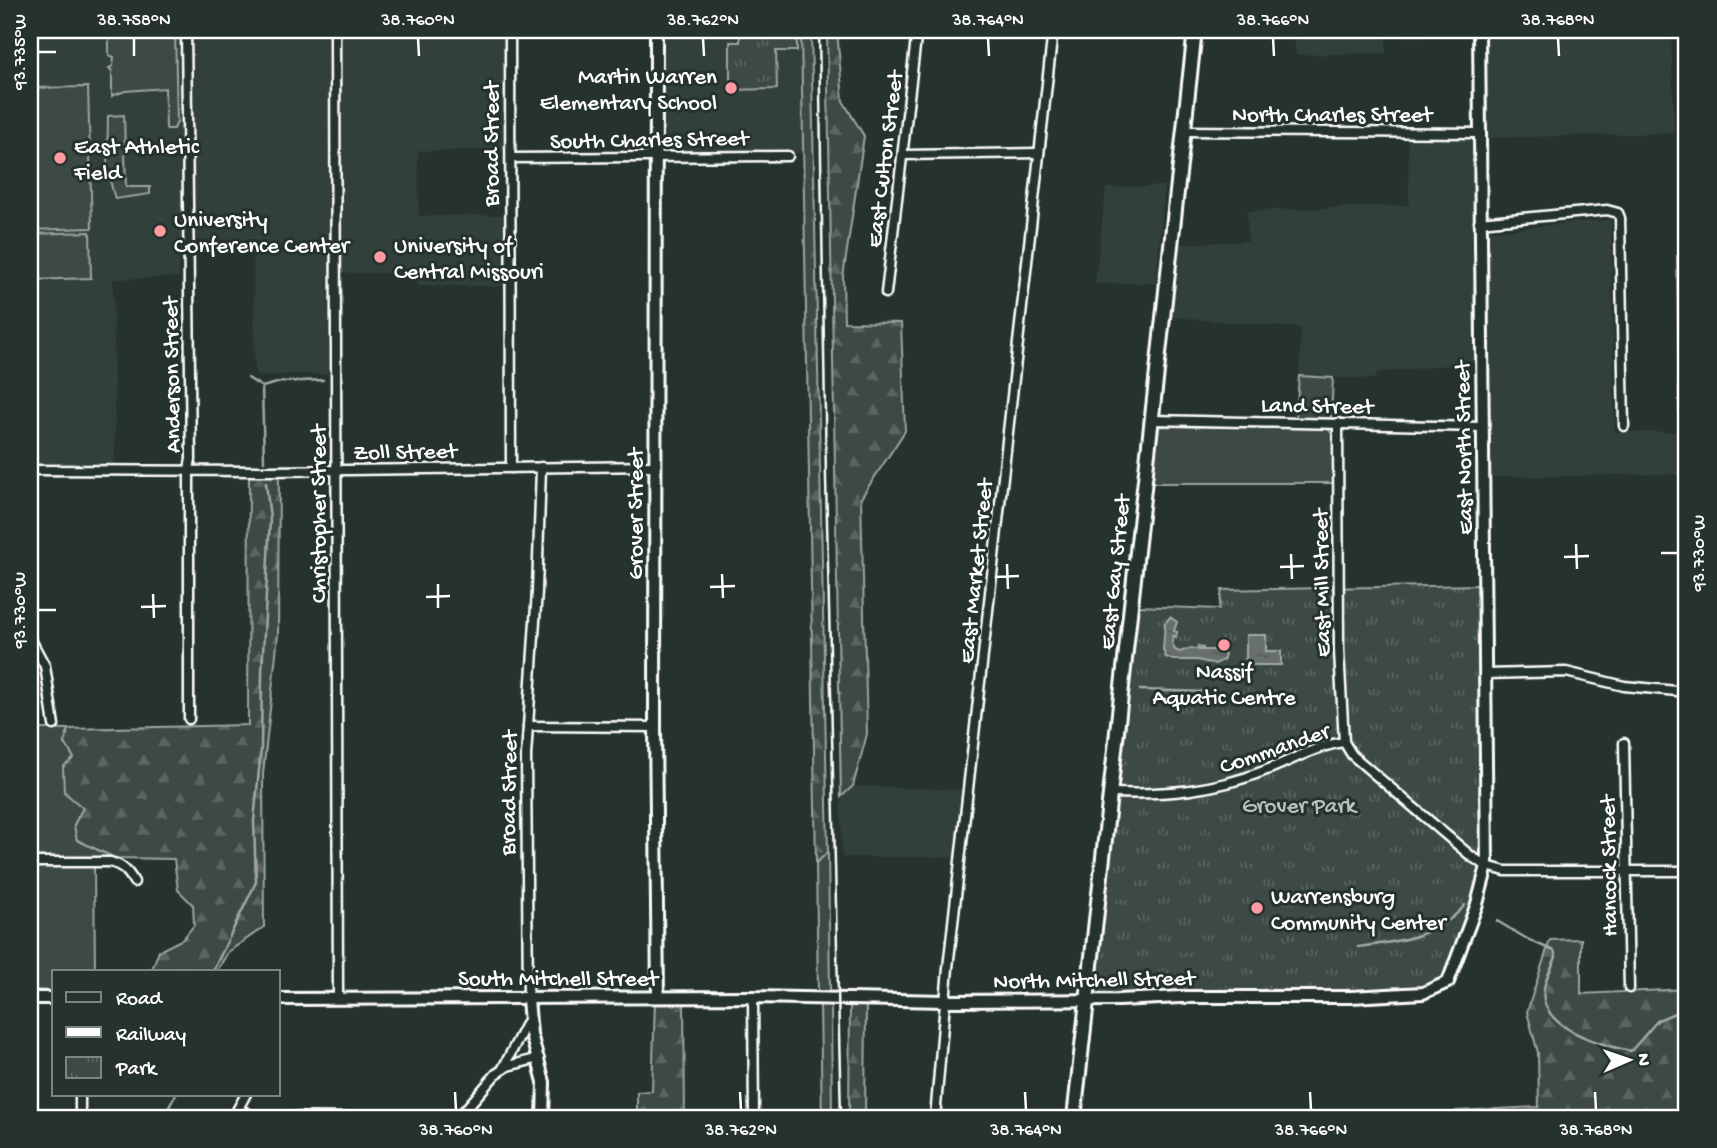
<svg xmlns="http://www.w3.org/2000/svg" width="1717" height="1148" font-family="'Gochi Hand',sans-serif">
<style>
.built{fill:#333f3a}
.green{fill:#3e4944;stroke:#9ea4a2;stroke-width:2}
.forest{fill:url(#forest-firs);stroke:#9ea4a2;stroke-width:2}
.park{fill:url(#park-tufts);stroke:#9ea4a2;stroke-width:2}
.water{fill:url(#water-ripples);stroke:#a4a9a7;stroke-width:2}
.lines{fill:none;stroke-linecap:round;stroke-linejoin:round}
.stream{stroke:#a4a9a7;stroke-width:2.5}
.minor-casing{stroke:#fff;stroke-width:13}
.tertiary-casing{stroke:#fff;stroke-width:16}
.secondary-casing{stroke:#fff;stroke-width:18}
.minor{stroke:#26332d;stroke-width:8}
.tertiary{stroke:#26332d;stroke-width:10}
.secondary{stroke:#26332d;stroke-width:12}
.rail{stroke:#fff;stroke-width:2.5}
.ticks{fill:none;stroke:#fff;stroke-width:2.5}
.poi-dot{fill:#ff9aa2;stroke:#26332d;stroke-width:2.5}
.labels{text-anchor:middle;stroke-width:6;stroke-linejoin:round;paint-order:stroke}
.poi-label{font-size:23px;fill:#fff;stroke:#26332d;text-anchor:start}
.street-label{font-size:23px;fill:#fff;stroke:#26332d}
.park-label{font-size:23px;fill:#bbbfbe;stroke:#26332d}
.neatline{fill:none;stroke:#fff;stroke-width:2.5}
.ticks-label{font-size:18px;text-anchor:middle;fill:#fff}
</style>
<defs>
<pattern id="forest-firs" width="22" height="20" patternUnits="userSpaceOnUse" patternTransform="scale(1.75)"><rect width="22" height="20" fill="#3e4944"/><path d="M5 1l3.5 6h-7zM16 11l3.5 6h-7z" fill="#5b6460"/></pattern>
<pattern id="park-tufts" width="24" height="20" patternUnits="userSpaceOnUse" patternTransform="scale(1.75)"><rect width="24" height="20" fill="#3e4944"/><path d="M3 7l-1-3M5 7V3M7 7l1-3M15 17l-1-3M17 17v-4M19 17l1-3" fill="none" stroke="#5b6460"/></pattern>
<pattern id="water-ripples" width="26" height="14" patternUnits="userSpaceOnUse" patternTransform="scale(1.75)"><rect width="26" height="14" fill="#67706c"/><path d="M2 4q2-2 4 0t4 0M15 11q2-2 4 0t4 0" fill="none" stroke="#575a59"/></pattern>
</defs>
<rect width="100%" height="100%" fill="#26332d"/>
<filter id="ink" filterUnits="userSpaceOnUse"><feTurbulence type="fractalNoise" baseFrequency=".0143" numOctaves="2"/><feDisplacementMap in="SourceGraphic" scale="14" xChannelSelector="R" yChannelSelector="G"/><feConvolveMatrix kernelMatrix="1 2 1 2 8 2 1 2 1" color-interpolation-filters="sRGB"/></filter>
<g filter="url(#ink)">
<g class="built">
<polygon points="30,30 508,30 508,150 418,151 419,216 506,215 506,286 418,286 417,273 328,273 328,374 255,375 253,240 179,240 179,277 113,279 115,465 30,465"/>
<polygon points="660,30 801,30 804,153 661,152"/>
<polygon points="1201,30 1426,30 1426,37 1386,37 1386,53 1296,55 1294,35 1200,36"/>
<polygon points="1483,30 1671,30 1674,133 1485,138"/>
<polygon points="1408,137 1468,138 1472,143 1475,362 1376,373 1376,379 1299,376 1301,328 1170,317 1178,244 1248,241 1247,211 1409,205"/>
<polygon points="1165,186 1156,283 1095,284 1106,188"/>
<polygon points="1611,219 1615,432 1679,432 1680,474 1487,477 1485,232"/>
<polygon points="853,786 964,790 957,857 842,857 841,797"/>
</g>
<g class="green">
<polygon points="92,30 175,30 177,122 174,129 166,129 165,88 125,91 112,96 112,71 109,68 113,66 114,57 109,55 109,36 96,36"/>
<polygon points="88,87 92,228 30,230 30,88"/>
<polygon points="124,115 126,187 150,187 150,194 115,199 107,169 108,116"/>
<polygon points="90,232 91,278 31,280 30,234"/>
<polygon points="1299,376 1333,378 1331,419 1296,418"/>
<polygon points="1159,426 1328,428 1333,436 1333,483 1151,483"/>
<polygon points="30,729 68,729 65,743 74,758 83,808 74,825 77,840 115,858 30,857"/>
<polygon points="828,852 830,992 818,992 816,863"/>
<polygon points="30,865 94,865 95,971 54,971 54,991 30,990"/>
<polygon points="820,1004 831,1005 832,1118 822,1118"/>
</g>
<g class="forest">
<polygon points="801,30 811,30 828,852 816,863"/>
<polygon points="827,30 837,30 843,101 864,136 843,277 844,322 901,323 905,431 861,498 867,734 853,786 841,797"/>
<polygon points="1687,255 1687,474 1680,474 1677,256"/>
<polygon points="249,474 279,474 278,635 263,774 264,927 228,952 217,971 154,971 152,969 159,951 183,939 194,925 193,905 178,890 174,859 115,858 77,840 74,825 83,808 64,792 63,767 74,758 65,743 68,729 248,725"/>
<polygon points="1581,939 1581,994 1687,989 1687,1118 1456,1118 1456,1111 1539,1107 1538,1053 1527,1012 1550,940"/>
<polygon points="655,1002 684,1003 685,1118 637,1118 637,1092 652,1091"/>
<polygon points="850,1004 866,1004 865,1118 849,1118"/>
</g>
<g class="park">
<polygon points="740,30 797,30 797,51 776,51 777,89 730,90 730,42 740,42"/>
<polygon points="1479,585 1487,866 1448,982 1436,989 1087,1000 1111,793 1133,653 1137,606 1219,609 1222,590"/>
</g>
<g class="water">
<polygon points="1170,617 1177,622 1174,631 1177,632 1176,638 1173,635 1172,642 1175,650 1180,652 1191,648 1199,650 1198,646 1203,648 1201,650 1221,650 1225,654 1223,660 1215,664 1197,660 1173,660 1166,657 1163,650 1165,623"/>
<polygon points="1246,635 1266,635 1266,651 1281,651 1281,665 1246,665"/>
</g>
<g class="lines">
<g class="stream">
<polyline points="248,378 262,387"/>
<polyline points="264,461 262,387 281,382 323,380"/>
<polyline points="1140,690 1207,692"/>
<path d="M1497,921L1529,940L1554,951L1556,957C1551,970 1541,985 1544,1000C1550,1031 1605,1046 1631,1051L1658,1020L1687,1008"/>
<path d="M1358,947C1397,942 1438,937 1465,905"/>
<polyline points="213,971 256,882 254,821 261,749 262,672 270,519 266,483"/>
<polyline points="163,1118 176,1094"/>
</g>
<g class="minor-casing">
<g id="minor">
<polyline points="186,30 191,459 189,470 189,719"/>
<polyline points="335,30 338,998"/>
<polyline points="510,30 511,468"/>
<polyline points="1184,131 1479,133"/>
<polyline points="903,155 1039,153"/>
<polyline points="511,158 788,156"/>
<polyline points="1479,222 1607,210 1618,213 1620,218 1624,426"/>
<polyline points="886,293 917,30"/>
<polyline points="1152,420 1482,427"/>
<polyline points="1338,423 1339,650 1344,742 1352,755 1472,857 1487,866 1505,871 1687,871"/>
<polyline points="30,470 271,471 655,466"/>
<polyline points="30,638 45,666 54,725"/>
<polyline points="1487,674 1566,672 1624,686 1687,692"/>
<polyline points="528,726 655,727"/>
<polyline points="1624,743 1629,988"/>
<path d="M1111,793C1164,795 1214,791 1264,771C1291,761 1315,746 1344,742"/>
<path d="M30,862H110C122,865 128,871 134,882"/>
<polyline points="753,997 754,1118"/>
<polyline points="528,999 526,756 537,591 541,467"/>
<polyline points="503,1068 529,1018"/>
<polyline points="238,1109 255,1117 358,1118"/>
<polyline points="80,1118 80,1094"/>
<polyline points="233,1118 246,1094"/>
<polyline points="458,1118 496,1074 508,1066 539,1058"/>
<polyline points="935,1118 948,968 1053,30"/>
</g>
</g>
<g class="tertiary-casing">
<g id="tertiary">
<polyline points="656,30 655,727 658,997"/>
<polyline points="30,998 54,998"/>
<polyline points="278,999 753,997 946,1001 1118,1000 1181,997 1351,997 1423,993 1448,982 1477,904 1487,866 1479,30"/>
<polyline points="528,999 531,1034 544,1082 543,1118"/>
</g>
</g>
<g class="secondary-casing">
<polyline id="secondary" points="1074,1118 1195,30"/>
</g>
<use href="#minor" class="minor"/>
<use href="#tertiary" class="tertiary"/>
<use href="#secondary" class="secondary"/>
<polyline class="rail" points="819,30 826,479 841,1118"/>
</g>
</g>
<path class="ticks" d="M134,38V56M418,38L419,56M703,38L704,56M988,38L989,56M1273,38L1274,56M1558,38L1559,56M38,52H56M1576,544L1577,569M1661,553H1678M1291,554L1292,579M1564,557L1589,556M1007,564L1008,589M1280,567L1304,566M722,574L723,598M995,577L1019,576M438,584V608M710,587L735,586M153,594L154,618M426,597L450,596M141,607L166,606M38,610H56M455,1092L456,1110M740,1092L741,1110M1025,1092L1026,1110M1310,1092L1311,1110M1595,1092L1596,1110"/>
<g class="poi-dot">
<circle cx="731" cy="88" r="7"/>
<circle cx="60" cy="158" r="7"/>
<circle cx="160" cy="231" r="7"/>
<circle cx="380" cy="257" r="7"/>
<circle cx="1224" cy="645" r="7"/>
<circle cx="1257" cy="908" r="7"/>
</g>
<g class="labels">
<g class="poi-label">
<text x="717" y="83" text-anchor="end">Martin Warren<tspan x="717" dy="26">Elementary School</tspan></text>
<text x="74" y="153">East Athletic<tspan x="74" dy="26">Field</tspan></text>
<text x="174" y="226">University<tspan x="174" dy="26">Conference Center</tspan></text>
<text x="394" y="252">University of<tspan x="394" dy="26">Central Missouri</tspan></text>
<text x="1224" y="678" text-anchor="middle">Nassif<tspan x="1224" dy="26">Aquatic Centre</tspan></text>
<text x="1271" y="903">Warrensburg<tspan x="1271" dy="26">Community Center</tspan></text>
</g>
<g class="street-label">
<text x="1332" y="121">North Charles Street</text>
<text transform="translate(649 138) rotate(-1)" y="8">South Charles Street</text>
<text transform="translate(490 144) rotate(-90)" y="8">Broad Street</text>
<text transform="translate(883 159) rotate(-83)" y="8">East Culton Street</text>
<text transform="translate(170 375) rotate(-91)" y="8">Anderson Street</text>
<text transform="translate(1317 404) rotate(1)" y="8">Land Street</text>
<text transform="translate(1462 448) rotate(-91)" y="8">East North Street</text>
<text transform="translate(405 450) rotate(-1)" y="8">Zoll Street</text>
<text transform="translate(317 514) rotate(-90)" y="8">Christopher Street</text>
<text transform="translate(634 514) rotate(-90)" y="8">Grover Street</text>
<text transform="translate(974 571) rotate(-84)" y="8">East Market Street</text>
<text transform="translate(1113 572) rotate(-84)" y="8">East Gay Street</text>
<text transform="translate(1320 583) rotate(-91)" y="8">East Mill Street</text>
<text transform="translate(1274 747) rotate(-19)" y="8">Commander</text>
<text transform="translate(507 793) rotate(-89)" y="8">Broad Street</text>
<text transform="translate(1607 866) rotate(-91)" y="8">Hancock Street</text>
<text x="558" y="985">South Mitchell Street</text>
<text transform="translate(1094 978) rotate(-1)" y="8">North Mitchell Street</text>
</g>
<g class="park-label">
<text x="1299" y="812">Grover Park</text>
</g>
</g>
<rect width="1717" height="1148" fill="none" stroke="#26332d" stroke-width="77"/>
<rect x="52" y="970" width="228" height="126" fill="#26332d" stroke="#7d8581" stroke-width="2"/>
<rect x="66" y="992" width="35" height="10" fill="#26332d" stroke="#7d8581" stroke-width="2"/>
<text x="116" y="1004" font-size="21" fill="#ffffff">Road</text>
<rect x="66" y="1027" width="35" height="10" fill="#ffffff" stroke="#7d8581" stroke-width="2"/>
<text x="116" y="1040" font-size="21" fill="#ffffff">Railway</text>
<rect x="66" y="1057" width="35" height="21" fill="url(#park-tufts)" stroke="#7d8581" stroke-width="2"/>
<text x="116" y="1074" font-size="21" fill="#ffffff">Park</text>
<g transform="translate(1629 1060) rotate(88)" stroke="#26332d" stroke-width="5" paint-order="stroke">
<path d="M0-5L12 26L0 18L-12 26Z" fill="#ffffff"/>
<text y="-10" font-size="19" font-weight="bold" text-anchor="middle" fill="#ffffff">N</text>
</g>
<rect x="38" y="38" width="1640" height="1072" class="neatline"/>
<g class="ticks-label">
<text x="134" y="25">38.758°N</text>
<text x="418" y="25">38.760°N</text>
<text x="703" y="25">38.762°N</text>
<text x="988" y="25">38.764°N</text>
<text x="1273" y="25">38.766°N</text>
<text x="1558" y="25">38.768°N</text>
<text transform="translate(19 52) rotate(-90)" y="6">93.735°W</text>
<text transform="translate(1698 553) rotate(-90)" y="6">93.730°W</text>
<text transform="translate(19 610) rotate(-90)" y="6">93.730°W</text>
<text x="456" y="1135">38.760°N</text>
<text x="741" y="1135">38.762°N</text>
<text x="1026" y="1135">38.764°N</text>
<text x="1311" y="1135">38.766°N</text>
<text x="1596" y="1135">38.768°N</text>
</g>
</svg>
